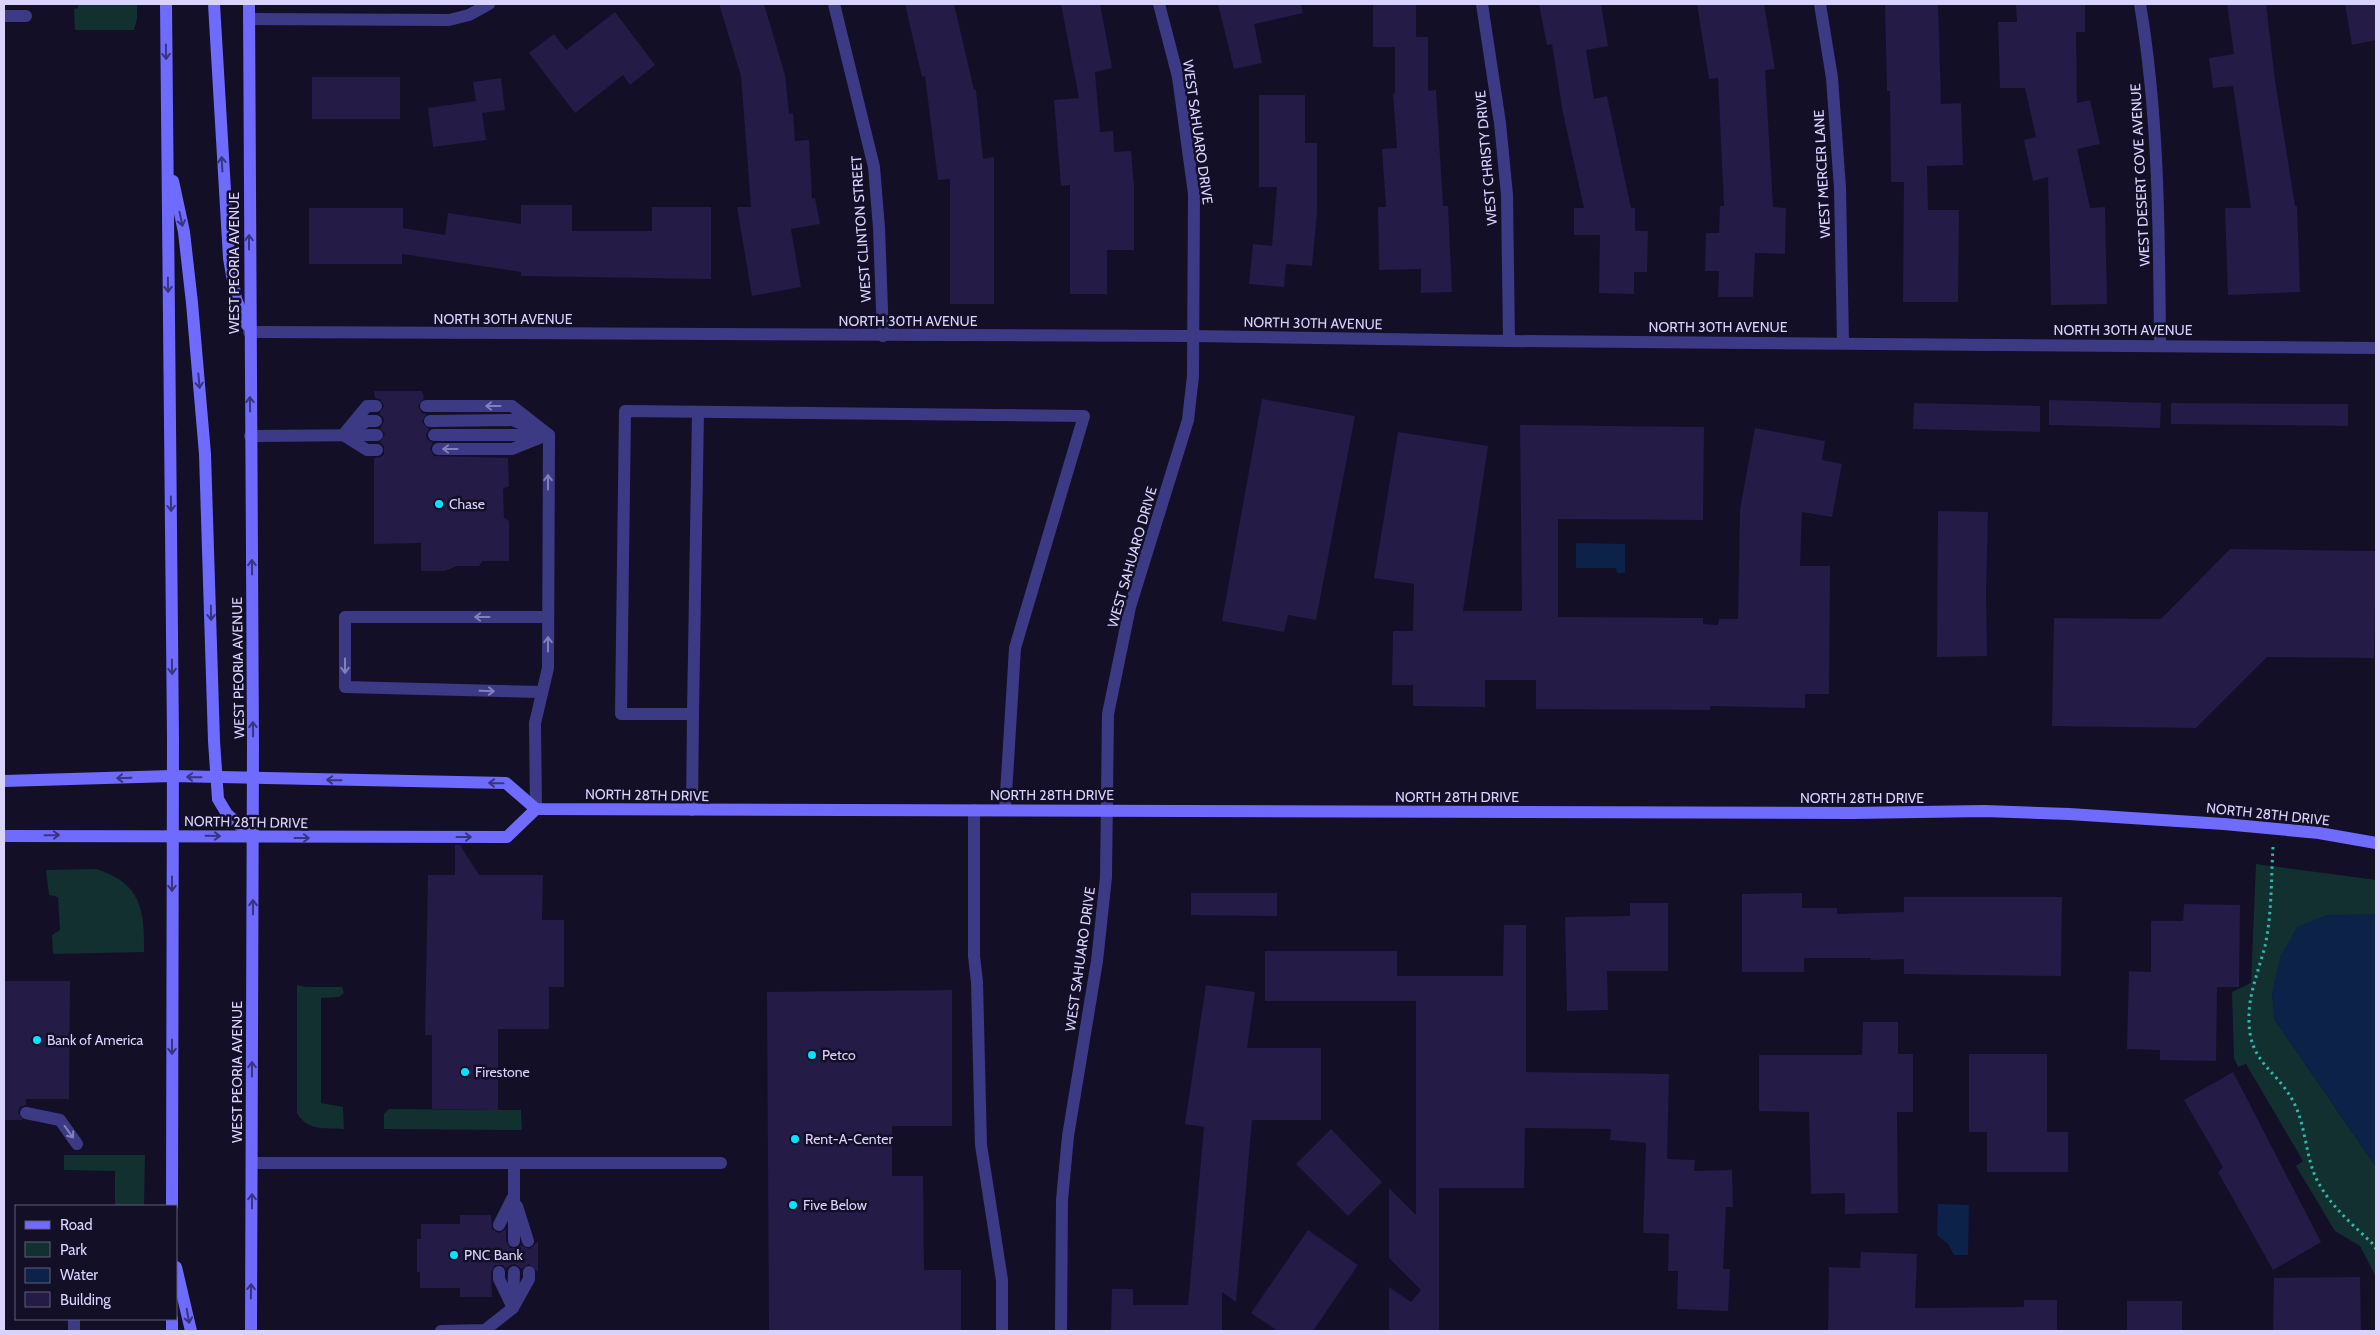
<svg xmlns="http://www.w3.org/2000/svg" width="2380" height="1335" font-family="Cabin,sans-serif">
<style>
.green{fill:#12302f}
.water{fill:#0c2248}
.building{fill:#241b47}
.lines{fill:none;stroke-linecap:round;stroke-linejoin:round}
.path{stroke:#2fb8b0;stroke-width:3;stroke-dasharray:2.5 4;stroke-linecap:butt}
.lane{stroke:#3d3a85;stroke-width:12}
.street{stroke:#3d3a85;stroke-width:12}
.secondary{stroke:#6f6bff;stroke-width:12}
.oneway{stroke:#38347d}
.oneway2{stroke:#837fbc}
.poi-dot{fill:#00e5ff;stroke:#130f26;stroke-width:2}
.labels{text-anchor:middle;stroke-width:5;stroke-linejoin:round;paint-order:stroke}
.street-label{font-size:14px;fill:#d9d4ff;stroke:#130f26}
.poi-label{font-size:14px;fill:#d9d4ff;stroke:#130f26;text-anchor:start}
</style>
<rect width="100%" height="100%" fill="#130f26"/>
<g class="green">
<polygon points="78,4 137,4 137,19 134,30 75,30 74,9 78,8"/>
<polygon points="2256,864 2376,880 2376,915 2371,914 2272,994 2275,1020 2376,1167 2376,1331 2376,1277 2360,1246 2335,1231 2296,1166 2303,1161 2246,1064 2238,1067 2234,1058 2232,992 2251,983"/>
<path d="M96,869C141,883 145,910 144,952L53,954L52,935L60,930L58,897L49,895L46,870Z"/>
<path d="M297,985L306,987H342L344,993L339,997L321,998V1103L343,1107L344,1129C326,1128 307,1131 297,1113Z"/>
<polygon points="389,1109 521,1110 522,1130 384,1129 384,1114"/>
<polygon points="64,1155 145,1155 144,1206 115,1206 115,1171 64,1170"/>
</g>
<g class="water">
<polygon points="1576,543 1625,544 1625,573 1617,573 1616,568 1576,568"/>
<polygon points="2371,914 2376,915 2376,1167 2275,1020 2272,994 2280,957 2297,927 2327,915"/>
<polygon points="1938,1204 1969,1205 1968,1255 1954,1255 1948,1244 1937,1235"/>
</g>
<g class="building">
<polygon points="719,4 764,4 785,75 789,114 793,113 795,141 809,140 812,199 815,198 820,224 791,229 801,287 752,296 737,207 751,207 741,76"/>
<polygon points="905,4 954,4 974,90 976,90 983,159 994,157 994,304 950,304 950,179 938,180 925,76 922,77"/>
<polygon points="1061,4 1100,4 1112,68 1095,72 1100,132 1113,131 1114,152 1131,151 1134,186 1134,250 1107,250 1107,294 1070,294 1070,185 1061,186 1054,100 1079,98"/>
<polygon points="1218,4 1301,4 1303,13 1254,24 1262,63 1234,69"/>
<polygon points="1373,4 1416,4 1416,37 1428,37 1428,91 1436,90 1443,206 1448,206 1452,292 1421,293 1421,269 1379,270 1378,207 1386,207 1382,149 1397,148 1393,93 1395,93 1395,47 1373,47"/>
<polygon points="1539,4 1601,4 1608,46 1586,50 1594,99 1607,96 1631,208 1635,208 1635,231 1648,231 1647,272 1634,272 1634,294 1599,293 1600,235 1574,235 1574,208 1584,208 1563,113 1552,44 1547,45"/>
<polygon points="1697,4 1764,4 1775,69 1765,70 1773,207 1786,208 1785,254 1755,253 1753,297 1718,297 1719,271 1705,271 1706,233 1719,233 1720,206 1724,206 1718,78 1709,79"/>
<polygon points="1885,4 1938,4 1941,104 1961,103 1963,165 1927,166 1928,210 1959,210 1958,302 1903,302 1904,182 1891,182 1890,91 1887,91"/>
<polygon points="2016,4 2085,4 2085,32 2076,32 2077,103 2090,100 2100,144 2077,149 2090,208 2105,207 2107,304 2051,305 2048,177 2033,181 2024,140 2036,137 2025,88 2000,88 1998,22 2017,22"/>
<polygon points="2227,4 2266,4 2275,80 2295,206 2297,206 2300,292 2228,295 2225,208 2251,208 2233,86 2213,88 2209,58 2234,54"/>
<polygon points="2345,4 2376,4 2376,40 2352,45"/>
<polygon points="615,12 655,65 630,85 623,75 575,113 529,53 554,34 566,50"/>
<rect x="312" y="77" width="88" height="42"/>
<polygon points="501,78 505,110 482,113 486,140 433,147 428,108 476,101 473,82"/>
<polygon points="1259,95 1305,95 1305,143 1317,143 1317,213 1312,266 1286,264 1284,287 1249,284 1253,244 1272,246 1277,187 1259,187"/>
<polygon points="521,205 572,205 572,231 652,231 652,207 711,207 711,279 521,276 521,272 402,254 402,264 309,264 309,208 403,208 403,228 445,235 448,213 521,224"/>
<polygon points="374,391 422,391 424,398 418,406 422,413 426,414 422,422 429,429 426,435 427,439 433,443 430,449 434,456 508,458 509,486 503,489 504,518 509,521 509,561 482,561 479,566 458,566 444,571 421,571 421,543 374,544 374,458 381,457 384,454 384,446 380,442 385,434 380,428 384,421 383,417 379,414 384,406 380,399 375,398"/>
<polygon points="1262,399 1355,416 1316,620 1288,615 1284,632 1222,621"/>
<polygon points="2049,400 2161,403 2160,428 2049,425"/>
<polygon points="1914,403 2040,406 2040,432 1913,429"/>
<polygon points="2171,403 2348,404 2348,426 2171,424"/>
<polygon points="1520,425 1704,427 1703,520 1558,519 1558,617 1703,618 1703,624 1718,625 1719,619 1738,619 1740,509 1755,428 1825,441 1822,460 1842,464 1832,517 1802,512 1800,566 1830,566 1829,694 1805,694 1805,708 1710,706 1710,710 1536,709 1536,680 1485,680 1485,707 1413,706 1413,685 1392,685 1393,631 1413,631 1414,584 1374,578 1398,432 1488,446 1463,611 1522,611"/>
<polygon points="1938,511 1988,512 1986,592 1987,656 1937,657"/>
<polygon points="2230,549 2376,551 2374,658 2267,657 2196,728 2052,726 2054,618 2161,619"/>
<polygon points="455,845 460,845 479,875 543,875 542,920 564,920 564,987 549,987 549,1029 498,1029 498,1110 432,1109 432,1035 425,1035 428,875 455,875"/>
<polygon points="1191,893 1277,893 1277,916 1191,915"/>
<polygon points="1802,893 1802,908 1837,908 1837,914 1904,912 1904,897 2062,897 2061,976 1904,974 1904,959 1871,960 1871,958 1804,958 1804,972 1742,972 1742,894"/>
<polygon points="1630,903 1668,903 1668,971 1607,971 1608,1010 1567,1011 1565,917 1630,916"/>
<polygon points="2184,904 2240,905 2239,987 2217,987 2216,1061 2160,1060 2160,1050 2127,1049 2129,971 2151,972 2151,921 2183,921"/>
<polygon points="1504,925 1526,925 1526,1072 1669,1074 1667,1159 1695,1160 1694,1171 1732,1170 1733,1207 1726,1207 1723,1269 1730,1269 1728,1311 1677,1309 1678,1271 1668,1271 1669,1234 1643,1233 1646,1143 1610,1140 1611,1129 1525,1128 1524,1188 1439,1188 1439,1331 1389,1331 1389,1287 1411,1302 1421,1290 1389,1258 1389,1188 1416,1215 1416,1001 1265,1001 1265,951 1397,951 1397,976 1503,976"/>
<polygon points="4,981 70,981 69,1099 26,1099 26,1105 20,1107 18,1112 23,1120 4,1120"/>
<polygon points="1206,985 1255,992 1247,1048 1321,1048 1321,1120 1252,1120 1236,1302 1222,1292 1222,1331 1111,1331 1112,1289 1133,1289 1133,1305 1188,1305 1204,1127 1185,1124"/>
<polygon points="952,990 952,1126 892,1126 892,1176 923,1176 924,1270 961,1270 961,1331 769,1331 767,992"/>
<polygon points="1863,1022 1898,1022 1898,1054 1913,1054 1913,1112 1897,1112 1898,1213 1845,1214 1845,1193 1811,1194 1809,1112 1759,1111 1759,1055 1862,1055"/>
<polygon points="1969,1054 2047,1054 2047,1132 2068,1132 2068,1172 1987,1172 1987,1132 1969,1132"/>
<polygon points="2233,1072 2321,1242 2273,1270 2218,1172 2223,1167 2184,1100"/>
<polygon points="1331,1129 1382,1182 1348,1216 1296,1164"/>
<polygon points="460,1215 491,1215 492,1229 499,1233 506,1229 506,1241 510,1248 518,1248 521,1245 530,1249 538,1241 538,1272 529,1264 522,1269 515,1264 510,1265 506,1269 503,1265 495,1265 491,1272 492,1297 460,1297 460,1288 420,1288 420,1272 417,1272 417,1239 421,1239 421,1224 460,1224"/>
<polygon points="1308,1230 1358,1265 1313,1331 1278,1331 1251,1313"/>
<polygon points="1861,1252 1917,1254 1915,1308 2024,1307 2024,1300 2057,1300 2057,1331 1828,1331 1829,1267 1860,1268"/>
<polygon points="2360,1277 2361,1331 2273,1331 2274,1278"/>
<rect x="2127" y="1301" width="55" height="30"/>
</g>
<g class="lines">
<path class="path" d="M2273,847C2271,880 2272,914 2265,946C2259,970 2248,995 2249,1020C2249,1063 2276,1069 2293,1101C2306,1125 2305,1154 2316,1178C2329,1205 2352,1224 2373,1244L2376,1249"/>
<g class="lane">
<polyline points="4,16 26,16"/>
<polyline points="426,406 512,406 549,435"/>
<polyline points="430,421 512,420 535,429"/>
<polyline points="352,430 367,421 376,421"/>
<polyline points="343,435 367,406 376,406"/>
<polyline points="343,435 367,450 377,450"/>
<polyline points="434,435 541,435"/>
<polyline points="250,436 377,435"/>
<polyline points="438,449 512,449 542,437"/>
<polyline points="542,692 345,687 345,617 548,617"/>
<polyline points="693,714 698,412"/>
<polyline points="536,809 535,723 548,668 549,435"/>
<polyline points="692,810 693,714 621,714 625,411 1084,416 1015,648 1005,810"/>
<polyline points="974,810 974,956 977,982 981,1145 1002,1280 1002,1331"/>
<polyline points="26,1113 60,1120 77,1144"/>
<polyline points="252,1163 721,1163"/>
<polyline points="514,1163 514,1241"/>
<polyline points="517,1206 528,1241"/>
<polyline points="499,1225 512,1199"/>
<polyline points="499,1272 499,1279 512,1306"/>
<polyline points="514,1306 529,1279 529,1272"/>
<polyline points="74,1331 74,1319"/>
<polyline points="441,1331 485,1330 513,1308 514,1272"/>
</g>
<g class="street">
<polyline points="834,4 874,167 879,228 883,336"/>
<polyline points="1482,4 1500,123 1507,195 1509,341"/>
<polyline points="1820,4 1832,78 1840,188 1843,343"/>
<path d="M2140,4C2159,116 2159,232 2160,345"/>
<polyline points="249,19 449,20 469,15 489,4"/>
<polyline points="249,332 1194,336 1509,341 2376,348"/>
<polyline points="1061,1331 1062,1200 1068,1136 1097,961 1106,877 1108,714 1130,607 1188,420 1193,376 1194,194 1178,77 1159,4"/>
</g>
<g class="secondary">
<polyline points="166,4 173,739 172,1206"/>
<polyline points="214,4 229,258 236,299 247,325"/>
<polyline points="249,4 253,744 251,1331"/>
<polyline points="173,181 184,232 192,303 205,454 214,741 218,799 227,814 253,837"/>
<polyline points="4,781 172,776 506,783 536,809 1852,813 1985,811 2069,814 2224,824 2319,833 2376,843"/>
<polyline points="4,836 507,837 536,809"/>
<polyline points="176,1267 191,1331"/>
<polyline points="172,1319 172,1331"/>
</g>
</g>
<defs><path id="oneway-shaft" d="M-6 0H5M1.5-3L5.5 0L1.5 3" fill="none" stroke-width="1.6" stroke-linecap="round" stroke-linejoin="round" transform="scale(1.25)"/></defs>
<g class="oneway">
<use href="#oneway-shaft" transform="translate(166 52) rotate(89)"/>
<use href="#oneway-shaft" transform="translate(222 164) rotate(-93)"/>
<use href="#oneway-shaft" transform="translate(181 219) rotate(78)"/>
<use href="#oneway-shaft" transform="translate(249 242) rotate(-90)"/>
<use href="#oneway-shaft" transform="translate(168 285) rotate(89)"/>
<use href="#oneway-shaft" transform="translate(199 381) rotate(85)"/>
<use href="#oneway-shaft" transform="translate(250 404) rotate(-91)"/>
<use href="#oneway-shaft" transform="translate(171 504) rotate(89)"/>
<use href="#oneway-shaft" transform="translate(252 567) rotate(-91)"/>
<use href="#oneway-shaft" transform="translate(211 613) rotate(89)"/>
<use href="#oneway-shaft" transform="translate(172 667) rotate(89)"/>
<use href="#oneway-shaft" transform="translate(253 729) rotate(-91)"/>
<use href="#oneway-shaft" transform="translate(194 777) rotate(-179)"/>
<use href="#oneway-shaft" transform="translate(124 778) rotate(178)"/>
<use href="#oneway-shaft" transform="translate(334 780) rotate(-179)"/>
<use href="#oneway-shaft" transform="translate(496 783) rotate(-179)"/>
<use href="#oneway-shaft" transform="translate(52 835) rotate(-1)"/>
<use href="#oneway-shaft" transform="translate(213 836) rotate(1)"/>
<use href="#oneway-shaft" transform="translate(464 837)"/>
<use href="#oneway-shaft" transform="translate(302 838)"/>
<use href="#oneway-shaft" transform="translate(172 884) rotate(90)"/>
<use href="#oneway-shaft" transform="translate(253 907) rotate(-90)"/>
<use href="#oneway-shaft" transform="translate(172 1047) rotate(90)"/>
<use href="#oneway-shaft" transform="translate(252 1069) rotate(-90)"/>
<use href="#oneway-shaft" transform="translate(252 1201) rotate(-90)"/>
<use href="#oneway-shaft" transform="translate(251 1291) rotate(-89)"/>
<use href="#oneway-shaft" transform="translate(188 1316) rotate(80)"/>
</g>
<g class="oneway2">
<use href="#oneway-shaft" transform="translate(493 406) rotate(180)"/>
<use href="#oneway-shaft" transform="translate(450 449) rotate(180)"/>
<use href="#oneway-shaft" transform="translate(548 482) rotate(-90)"/>
<use href="#oneway-shaft" transform="translate(482 617) rotate(-180)"/>
<use href="#oneway-shaft" transform="translate(548 644) rotate(-90)"/>
<use href="#oneway-shaft" transform="translate(345 666) rotate(90)"/>
<use href="#oneway-shaft" transform="translate(487 691) rotate(2)"/>
<use href="#oneway-shaft" transform="translate(69 1132) rotate(54)"/>
</g>
<g class="poi-dot">
<circle cx="439" cy="504" r="5"/>
<circle cx="37" cy="1040" r="5"/>
<circle cx="812" cy="1055" r="5"/>
<circle cx="465" cy="1072" r="5"/>
<circle cx="795" cy="1139" r="5"/>
<circle cx="793" cy="1205" r="5"/>
<circle cx="454" cy="1255" r="5"/>
</g>
<g class="labels">
<g class="street-label">
<text transform="translate(1198 132) rotate(82)" y="5">WEST SAHUARO DRIVE</text>
<text transform="translate(1486 158) rotate(-95)" y="5">WEST CHRISTY DRIVE</text>
<text transform="translate(1822 174) rotate(-93)" y="5">WEST MERCER LANE</text>
<text transform="translate(2140 175) rotate(-93)" y="5">WEST DESERT COVE AVENUE</text>
<text transform="translate(861 229) rotate(-94)" y="5">WEST CLINTON STREET</text>
<text transform="translate(234 263) rotate(-90)" y="5">WEST PEORIA AVENUE</text>
<text x="503" y="324">NORTH 30TH AVENUE</text>
<text x="908" y="326">NORTH 30TH AVENUE</text>
<text transform="translate(1313 323) rotate(1)" y="5">NORTH 30TH AVENUE</text>
<text x="1718" y="332">NORTH 30TH AVENUE</text>
<text x="2123" y="335">NORTH 30TH AVENUE</text>
<text transform="translate(1132 557) rotate(-74)" y="5">WEST SAHUARO DRIVE</text>
<text transform="translate(238 668) rotate(-91)" y="5">WEST PEORIA AVENUE</text>
<text transform="translate(647 795) rotate(1)" y="5">NORTH 28TH DRIVE</text>
<text x="1052" y="800">NORTH 28TH DRIVE</text>
<text x="1457" y="802">NORTH 28TH DRIVE</text>
<text x="1862" y="803">NORTH 28TH DRIVE</text>
<text transform="translate(2268 814) rotate(6)" y="5">NORTH 28TH DRIVE</text>
<text transform="translate(246 822) rotate(1)" y="5">NORTH 28TH DRIVE</text>
<text transform="translate(1080 959) rotate(-82)" y="5">WEST SAHUARO DRIVE</text>
<text transform="translate(237 1072) rotate(-90)" y="5">WEST PEORIA AVENUE</text>
</g>
<g class="poi-label">
<text x="449" y="509">Chase</text>
<text x="47" y="1045">Bank of America</text>
<text x="822" y="1060">Petco</text>
<text x="475" y="1077">Firestone</text>
<text x="805" y="1144">Rent-A-Center</text>
<text x="803" y="1210">Five Below</text>
<text x="464" y="1260">PNC Bank</text>
</g>
</g>
<rect width="2380" height="1335" fill="none" stroke="#d9d4ff" stroke-width="10"/>
<rect x="15" y="1205" width="162" height="115" fill="#130f26" stroke="#625e7d"/>
<rect x="25" y="1221" width="25" height="8" fill="#6f6bff" stroke="#625e7d"/>
<text x="60" y="1230" font-size="15" fill="#d9d4ff">Road</text>
<rect x="25" y="1242" width="25" height="15" fill="#12302f" stroke="#625e7d"/>
<text x="60" y="1255" font-size="15" fill="#d9d4ff">Park</text>
<rect x="25" y="1268" width="25" height="15" fill="#0c2248" stroke="#625e7d"/>
<text x="60" y="1280" font-size="15" fill="#d9d4ff">Water</text>
<rect x="25" y="1292" width="25" height="15" fill="#241b47" stroke="#625e7d"/>
<text x="60" y="1305" font-size="15" fill="#d9d4ff">Building</text>
</svg>
